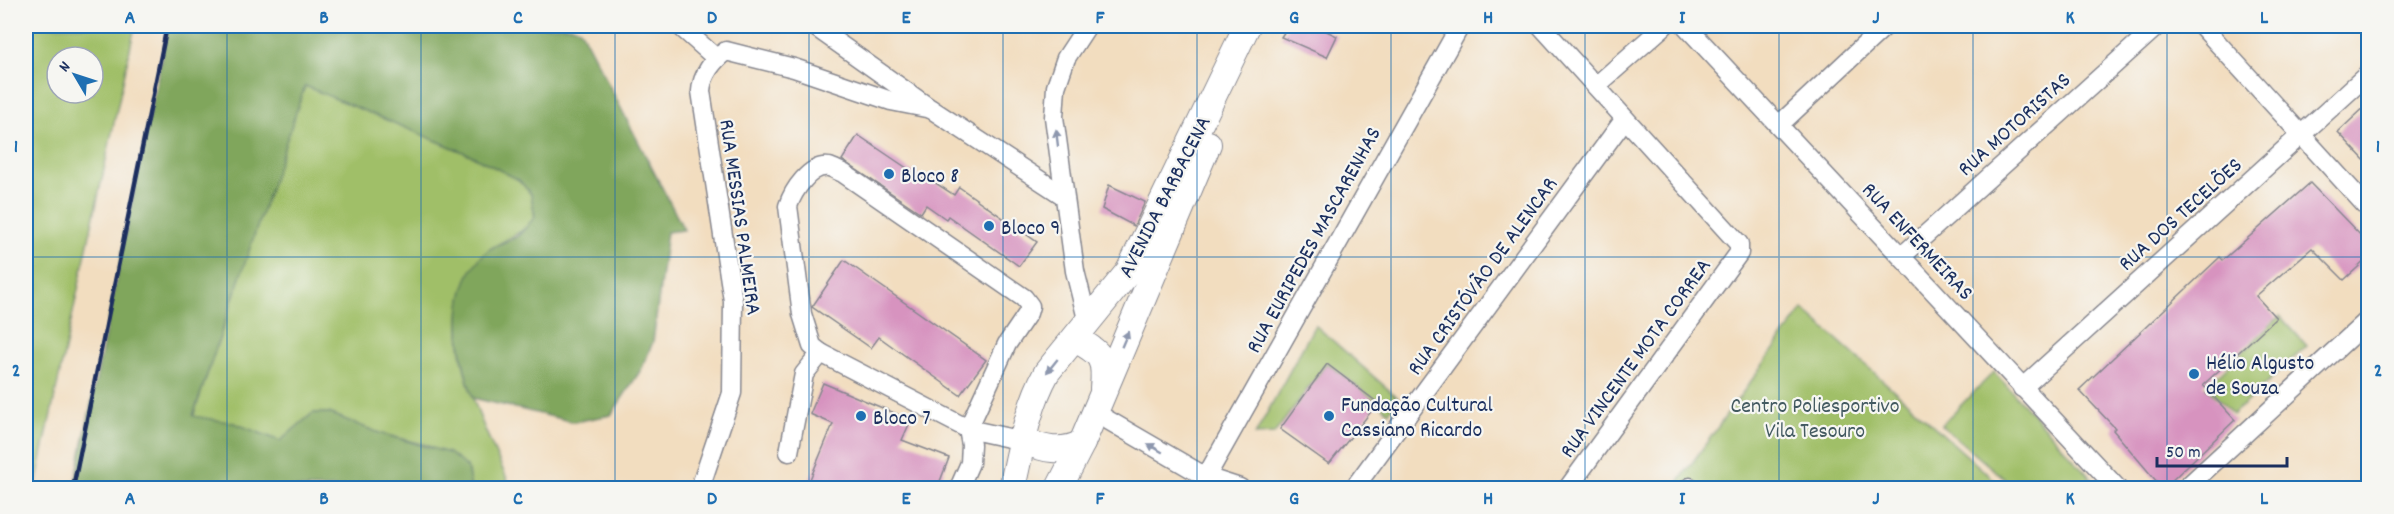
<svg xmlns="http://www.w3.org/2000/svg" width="2394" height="514" font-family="Dekko,sans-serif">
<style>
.green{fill:#a0bf68;stroke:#5e7763;stroke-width:1.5;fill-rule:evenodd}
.forest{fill:#80a65c;stroke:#4e6a5d;stroke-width:1.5}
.building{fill:#d793bf}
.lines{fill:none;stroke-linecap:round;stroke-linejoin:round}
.street-casing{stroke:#86868e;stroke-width:21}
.secondary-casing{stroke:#86868e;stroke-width:28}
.street{stroke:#fff;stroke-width:18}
.secondary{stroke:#fff;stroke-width:26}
.rail{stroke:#1b2f5e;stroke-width:4.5}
.oneway{fill:#8d97ae}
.grid{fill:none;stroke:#1f6fb2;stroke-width:1.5;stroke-opacity:0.55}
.poi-dot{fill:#1f6fb2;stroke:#f6f6f2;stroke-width:2}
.labels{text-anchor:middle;stroke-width:4.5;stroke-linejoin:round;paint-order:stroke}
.street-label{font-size:22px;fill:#1b2f5e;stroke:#f6f6f2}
.poi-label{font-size:22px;fill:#1b2f5e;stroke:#f6f6f2;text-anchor:start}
.park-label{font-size:22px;fill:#435a61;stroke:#f6f6f2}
.neatline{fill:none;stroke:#1f6fb2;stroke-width:2}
.grid-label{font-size:20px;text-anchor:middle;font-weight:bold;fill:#1f6fb2}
</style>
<rect width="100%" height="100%" fill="#f6f6f2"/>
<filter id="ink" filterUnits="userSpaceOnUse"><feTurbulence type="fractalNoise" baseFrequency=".0167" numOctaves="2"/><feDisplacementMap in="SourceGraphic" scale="12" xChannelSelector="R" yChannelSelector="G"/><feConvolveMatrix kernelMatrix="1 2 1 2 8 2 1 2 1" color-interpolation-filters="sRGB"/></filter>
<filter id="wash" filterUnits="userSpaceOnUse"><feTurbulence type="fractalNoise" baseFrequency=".008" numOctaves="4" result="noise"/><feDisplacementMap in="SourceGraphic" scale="24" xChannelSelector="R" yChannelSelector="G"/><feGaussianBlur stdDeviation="1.35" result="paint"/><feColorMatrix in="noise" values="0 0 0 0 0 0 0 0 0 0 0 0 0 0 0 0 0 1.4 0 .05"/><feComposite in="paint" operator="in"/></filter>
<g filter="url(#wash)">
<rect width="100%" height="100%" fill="#f2ddbf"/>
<g class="green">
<path d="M26,26H135L35,488H26ZM57,57H93V93H57Z"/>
<path d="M304,85L473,156L519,180L531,194L535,217C520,240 494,239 479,261C431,325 480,418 508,481L502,488H471L467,467L427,445L379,433L329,413H313L280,441L234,423L193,417Z"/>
<polygon points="1803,309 2003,488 1674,488"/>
<polygon points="2280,316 2307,346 2233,414 2206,387"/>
<polygon points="1315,325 1398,398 1389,412 1327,363 1274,434 1255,435"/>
<polygon points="1994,372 2100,488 2015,488 1941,425"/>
</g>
<path class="forest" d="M168,26H573L580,29L684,230L667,232L653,342L641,370L611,415L574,422L473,398C458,353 446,287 487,251C496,244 507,242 516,237C523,232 529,223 535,217L531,194L519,180L473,156L305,86L193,416L234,423L280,441L313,413H329L379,433L449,453L467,467L471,488H74Z"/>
<g id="blocks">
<g class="building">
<polygon points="1288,26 1316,26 1337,36 1327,57 1281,37"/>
<polygon points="2368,104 2368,164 2338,132"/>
<polygon points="858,135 929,183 931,180 954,195 959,187 1037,242 1019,266 948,216 946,219 926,205 921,213 842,160"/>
<polygon points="2310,183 2368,243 2368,258 2344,280 2312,248 2256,296 2276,318 2203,385 2235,420 2163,489 2113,430 2115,428 2079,390 2220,257 2223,260"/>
<polygon points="1109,185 1145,202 1134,226 1102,209"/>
<polygon points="844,260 986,360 960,395 879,337 871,348 812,307"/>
<polygon points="1327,364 1378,403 1329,464 1280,429"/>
<polygon points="823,383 911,420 902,440 949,458 937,489 806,489 833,424 810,414"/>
</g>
</g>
</g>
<g filter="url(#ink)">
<use href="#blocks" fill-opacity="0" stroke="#86868e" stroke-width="1.5"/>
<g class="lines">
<g class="street-casing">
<g id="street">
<polyline points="680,26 716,58"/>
<polyline points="814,26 931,109 1064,196"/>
<polyline points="1087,26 1066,58 1056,87 1054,117 1075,271 1088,323"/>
<polyline points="1541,26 1739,244 1739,253 1568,488"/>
<polyline points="1686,26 2117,488"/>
<polyline points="2202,26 2368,208"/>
<polyline points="1596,86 1664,26"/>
<polyline points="1779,125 1885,26"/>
<polyline points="1902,256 2157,26"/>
<polyline points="2022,388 2368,74"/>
<polyline points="1094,412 1206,477 1240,488"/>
<polyline points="789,452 804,374 821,353"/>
<polyline points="1206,477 1460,26"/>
<path d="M700,488L732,393L733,301L701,91C702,75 713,60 726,51L794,68L891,101L931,109"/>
<path d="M959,488L970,463L971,445L968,429L1007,344L1028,313L1030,306L1024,298L843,173C838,171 833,168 829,167C810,164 793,191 788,206L802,314L812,346L821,353L968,429L1023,441"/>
<polyline points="1354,488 1624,120"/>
<polyline points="1689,488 1690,487"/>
<polyline points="2186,488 2368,320"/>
</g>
</g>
<g class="secondary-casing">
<g id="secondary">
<path d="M1075,339C1101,353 1106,358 1103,388"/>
<path d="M1023,441C1044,449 1061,454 1082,443"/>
<path d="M1012,488C1021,449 1027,408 1047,372L1129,271L1247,26"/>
<polyline points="1059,488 1082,443 1208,144"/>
</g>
</g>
<use href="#street" class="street"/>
<use href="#secondary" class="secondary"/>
<polyline class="rail" points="73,488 167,26"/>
</g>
<defs><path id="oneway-solid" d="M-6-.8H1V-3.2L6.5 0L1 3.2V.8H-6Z" transform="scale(1.5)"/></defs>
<g class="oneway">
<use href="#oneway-solid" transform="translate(1057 138) rotate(-97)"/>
<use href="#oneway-solid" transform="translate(1125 339) rotate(-67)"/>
<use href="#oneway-solid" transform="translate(1052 366) rotate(129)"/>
<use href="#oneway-solid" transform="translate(1155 448) rotate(-150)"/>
</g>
</g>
<path class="grid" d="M227,26V488M421,26V488M615,26V488M809,26V488M1003,26V488M1197,26V488M1391,26V488M1585,26V488M1779,26V488M1973,26V488M2167,26V488M26,257H2368"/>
<g class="poi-dot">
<circle cx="889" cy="174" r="6"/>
<circle cx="989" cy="226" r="6"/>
<circle cx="2194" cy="374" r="6"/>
<circle cx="861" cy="416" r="6"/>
<circle cx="1329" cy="416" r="6"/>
</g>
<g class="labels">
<g class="street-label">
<text transform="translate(2013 123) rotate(-42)" y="8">RUA MOTORISTAS</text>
<text transform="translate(1163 196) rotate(-63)" y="8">AVENIDA BARBACENA</text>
<text transform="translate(2179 213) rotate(-42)" y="8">RUA DOS TECELÕES</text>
<text transform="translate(742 217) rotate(82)" y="8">RUA MESSIAS PALMEIRA</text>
<text transform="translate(1312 239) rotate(-61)" y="8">RUA EURIPEDES MASCARENHAS</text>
<text transform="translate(1919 240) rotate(47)" y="8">RUA ENFERMEIRAS</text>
<text transform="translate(1481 275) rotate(-54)" y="8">RUA CRISTÓVÃO DE ALENCAR</text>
<text transform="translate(1634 357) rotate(-54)" y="8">RUA VINCENTE MOTA CORREA</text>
</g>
<g class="poi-label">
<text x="901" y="182">Bloco 8</text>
<text x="1001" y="234">Bloco 9</text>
<text x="2206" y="369">Hélio Algusto<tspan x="2206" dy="25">de Souza</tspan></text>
<text x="1341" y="411">Fundação Cultural<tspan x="1341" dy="25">Cassiano Ricardo</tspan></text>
<text x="873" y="424">Bloco 7</text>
</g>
<g class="park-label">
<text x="1815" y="412">Centro Poliesportivo<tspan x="1815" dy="25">Vila Tesouro</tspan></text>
</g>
</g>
<rect width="2394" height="514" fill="none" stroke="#f6f6f2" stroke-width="66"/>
<g transform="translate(75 75) rotate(309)"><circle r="28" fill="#f6f6f2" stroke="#9ea6b7" stroke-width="1.5"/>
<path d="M0-4.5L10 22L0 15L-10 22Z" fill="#1f6fb2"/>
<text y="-9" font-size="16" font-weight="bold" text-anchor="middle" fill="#1b2f5e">N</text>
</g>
<path d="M2157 457v9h130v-9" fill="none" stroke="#1b2f5e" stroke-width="3"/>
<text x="2166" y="457" font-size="18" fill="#1b2f5e" stroke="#f6f6f2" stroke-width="4.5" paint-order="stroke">50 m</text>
<rect x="33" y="33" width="2328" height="448" class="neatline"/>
<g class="grid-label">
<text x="130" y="23">A</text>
<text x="324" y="23">B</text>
<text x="518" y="23">C</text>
<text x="712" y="23">D</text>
<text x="906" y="23">E</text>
<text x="1100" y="23">F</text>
<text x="1294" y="23">G</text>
<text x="1488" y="23">H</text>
<text x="1682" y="23">I</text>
<text x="1876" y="23">J</text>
<text x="2070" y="23">K</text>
<text x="2264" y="23">L</text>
<text x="16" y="152">1</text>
<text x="2378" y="152">1</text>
<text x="16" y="376">2</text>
<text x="2378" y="376">2</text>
<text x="130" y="504">A</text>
<text x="324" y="504">B</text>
<text x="518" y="504">C</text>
<text x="712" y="504">D</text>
<text x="906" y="504">E</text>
<text x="1100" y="504">F</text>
<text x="1294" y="504">G</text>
<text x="1488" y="504">H</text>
<text x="1682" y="504">I</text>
<text x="1876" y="504">J</text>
<text x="2070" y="504">K</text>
<text x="2264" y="504">L</text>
</g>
</svg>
